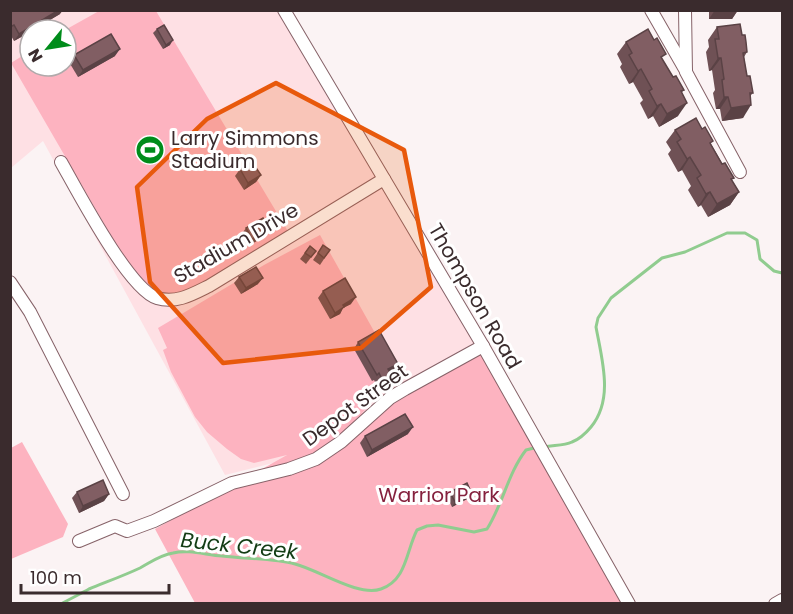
<svg xmlns="http://www.w3.org/2000/svg" width="793" height="614" font-family="Poppins,sans-serif">
<style>
.built{fill:#fee0e4;fill-rule:evenodd}
.green{fill:#fdb3c0}
.lines{fill:none;stroke-linecap:round;stroke-linejoin:round}
.stream{stroke:#90cc8f;stroke-width:3}
.minor-casing{stroke:#866268;stroke-width:14}
.minor{stroke:#fff;stroke-width:12}
.wall{fill:#6f5155}
.shaded-wall{fill:#5a4245}
.building{fill:#815e63;stroke:#5a4245;stroke-width:1.5}
.marked{fill:#e8590c;fill-opacity:0.2;stroke:#e8590c;stroke-width:4.5;stroke-linejoin:round}
.labels{text-anchor:middle;stroke-width:6;stroke-linejoin:round;paint-order:stroke}
.poi-label{font-size:20px;fill:#3a2b2d;stroke:#fff;text-anchor:start}
.street-label{font-size:20px;fill:#3a2b2d;stroke:#fff}
.park-label{font-size:20px;fill:#85213e;stroke:#fff}
.water-label{font-size:21px;font-style:italic;fill:#133c14;stroke:#fff}
</style>
<rect width="100%" height="100%" fill="#fbf3f4"/>
<path class="built" d="M11,11H284L483,346L297,457L225,475L43,141L11,168ZM30,30H66V66H30Z"/>
<g class="green">
<polygon points="99,11 156,11 289,233 190,291 174,298 152,292 132,272 11,63 30,51 30,66 66,66 65,30"/>
<polygon points="320,235 402,381 370,398 372,403 361,414 483,346 623,603 195,603 155,529 287,455 254,463 241,459 227,449 207,432 195,417 171,372 163,350 167,348 158,328 264,265"/>
<polygon points="22,442 68,524 63,537 11,559 11,448"/>
</g>
<g class="lines">
<g class="stream">
<path d="M544,447C554,445 564,446 572,442C580,439 586,433 591,427C614,399 602,360 596,327L598,318L611,298L662,258L685,252L727,233H745L757,240L760,259L774,271L782,273"/>
<path d="M61,604C70,599 80,594 89,589C106,582 123,576 140,568C151,562 160,555 173,553C189,549 206,555 222,556C245,559 273,558 295,564C319,570 358,597 381,589C407,580 406,551 417,530L427,526L438,525L474,532L487,529C503,504 508,473 526,450L538,447"/>
</g>
<g class="minor-casing">
<g id="minor">
<polyline points="284,10 483,346 629,604"/>
<polyline points="651,10 686,71"/>
<polyline points="685,10 686,72 740,172"/>
<path d="M61,162C77,190 129,290 157,298C176,304 193,294 209,286L384,179"/>
<polyline points="10,282 30,312 123,494"/>
<polyline points="79,541 115,526 127,531 154,521 232,483 289,469 316,459 341,442 390,398 405,389 483,346"/>
<polyline points="775,604 782,600"/>
</g>
</g>
<use href="#minor" class="minor"/>
</g>
<g class="wall">
<polygon points="10,10 60,14 33,30 30,30 30,32 14,41 10,34"/>
<polygon points="709,10 738,10 732,19 709,19"/>
<polygon points="717,27 742,35 747,52 744,57 747,76 753,93 750,96 743,118 722,121 720,109 716,109 713,93 715,90 712,70 709,71 706,52 709,47 708,40"/>
<polygon points="157,29 170,45 163,49 153,33"/>
<polygon points="626,42 662,59 673,77 684,90 681,93 678,116 659,127 653,116 648,119 640,103 643,100 633,82 629,84 620,67 622,64 617,54"/>
<polygon points="74,55 115,56 78,77 69,62"/>
<polygon points="675,130 711,144 739,192 730,205 708,217 701,205 698,207 688,190 691,186 682,170 678,172 668,154 671,150 666,142"/>
<polygon points="240,169 261,175 256,182 244,190 235,176"/>
<polygon points="246,228 265,236 248,246 241,235"/>
<polygon points="323,245 330,250 320,265 313,260"/>
<polygon points="310,246 316,251 306,264 300,259"/>
<polygon points="239,277 258,284 241,294 234,283"/>
<polygon points="323,291 351,304 343,308 340,314 330,319 318,298"/>
<polygon points="358,342 398,364 394,371 390,373 388,384 379,390 374,380 372,381 354,349"/>
<polygon points="408,434 367,457 360,443 365,436"/>
<polygon points="77,492 109,494 104,501 79,513 72,498"/>
<polygon points="450,492 472,494 469,498 452,507 447,496"/>
</g>
<g class="shaded-wall">
<polygon points="59,10 63,10 60,14 33,30 30,30 30,32 14,41 19,34"/>
<polygon points="715,10 738,10 732,19 709,19"/>
<polygon points="173,40 170,45 163,49 166,45"/>
<polygon points="120,49 115,56 78,77 83,70"/>
<polygon points="718,58 721,58 712,70 709,71"/>
<polygon points="641,69 633,82 629,84 638,71"/>
<polygon points="724,97 728,97 720,109 716,109"/>
<polygon points="687,103 678,116 659,127 667,114"/>
<polygon points="661,104 653,116 648,119 657,106"/>
<polygon points="751,105 743,118 722,121 731,108"/>
<polygon points="690,157 682,170 678,172 687,159"/>
<polygon points="261,175 256,182 244,190 248,183"/>
<polygon points="710,192 701,205 698,207 706,194"/>
<polygon points="739,192 730,205 708,217 717,204"/>
<polygon points="270,230 265,236 248,246 252,239"/>
<polygon points="263,278 258,284 241,294 246,288"/>
<polygon points="356,297 351,304 343,308 340,314 330,319 335,313 343,305"/>
<polygon points="398,364 394,371 384,376 388,369"/>
<polygon points="393,378 388,384 379,390 384,383"/>
<polygon points="413,427 408,434 367,457 372,450"/>
<polygon points="109,494 104,501 79,513 83,506"/>
<polygon points="472,494 469,498 452,507 455,502"/>
</g>
<g class="building">
<polygon points="10,10 59,10 19,34 14,25 10,27"/>
<polygon points="740,24 742,35 745,35 746,42 747,52 743,53 747,76 750,76 753,93 750,93 751,105 731,108 728,97 724,97 722,80 724,79 721,58 718,58 715,39 719,39 717,27"/>
<polygon points="164,25 173,40 166,45 157,29"/>
<polygon points="648,29 654,40 657,38 661,45 666,54 661,57 673,77 676,76 684,90 681,91 687,103 667,114 661,104 657,106 649,91 652,89 641,69 638,71 629,55 632,53 626,42"/>
<polygon points="111,34 120,49 83,70 74,55"/>
<polygon points="696,118 702,129 705,127 713,141 710,143 722,164 725,163 734,178 731,179 739,192 717,204 710,192 706,194 697,178 701,175 690,157 687,159 677,142 681,139 675,130"/>
<polygon points="252,162 261,175 248,183 240,169"/>
<polygon points="263,218 270,230 252,239 246,228"/>
<polygon points="323,245 330,250 324,258 318,253"/>
<polygon points="310,246 316,251 311,257 305,253"/>
<polygon points="256,267 263,278 246,288 239,277"/>
<polygon points="345,278 356,297 343,305 344,307 335,313 323,291"/>
<polygon points="379,330 398,364 388,369 393,378 384,383 379,373 377,375 358,342"/>
<polygon points="405,414 413,427 372,450 365,436"/>
<polygon points="103,480 109,494 83,506 77,492"/>
<polygon points="467,483 472,494 455,502 450,492"/>
</g>
<path class="marked" d="M276,83L404,150L431,287L361,348L223,363L150,282L137,187L207,119Z"/>
<defs>
<g id="stadium-disc" transform="scale(1.5)"><circle r="9.5" fill="#008c1b" stroke="#fff"/><path d="M0-5a6.5 5 0 1 0 0 10a6.5 5 0 1 0 0-10ZM-3.5-1.8h7v3.6h-7Z" fill="#fff"/></g>
</defs>
<g fill-rule="evenodd">
<use href="#stadium-disc" x="150" y="150"/>
</g>
<g class="labels">
<g class="poi-label">
<text x="171" y="145">Larry Simmons<tspan x="171" dy="23">Stadium</tspan></text>
</g>
<g class="street-label">
<text transform="translate(236 243) rotate(-30)" y="7">Stadium Drive</text>
<text transform="translate(475 296) rotate(60)" y="7">Thompson Road</text>
<text transform="translate(355 405) rotate(-36)" y="7">Depot Street</text>
</g>
<g class="park-label">
<text x="439" y="502">Warrior Park</text>
</g>
<g class="water-label">
<text transform="translate(239 546) rotate(6)" y="7">Buck Creek</text>
</g>
</g>
<rect width="793" height="614" fill="none" stroke="#3a2b2d" stroke-width="24"/>
<g transform="translate(48 48) rotate(240)"><circle r="28" fill="#ffffff" stroke="#b0aaab" stroke-width="1.5"/>
<path d="M0-4.5L10 22L0 15L-10 22Z" fill="#008c1b"/>
<text y="-9" font-size="16" font-weight="bold" text-anchor="middle" fill="#3a2b2d">N</text>
</g>
<path d="M21 584v9h148v-9" fill="none" stroke="#3a2b2d" stroke-width="3"/>
<text x="30" y="584" font-size="18" fill="#3a2b2d" stroke="#ffffff" stroke-width="4.5" paint-order="stroke">100 m</text>
</svg>
